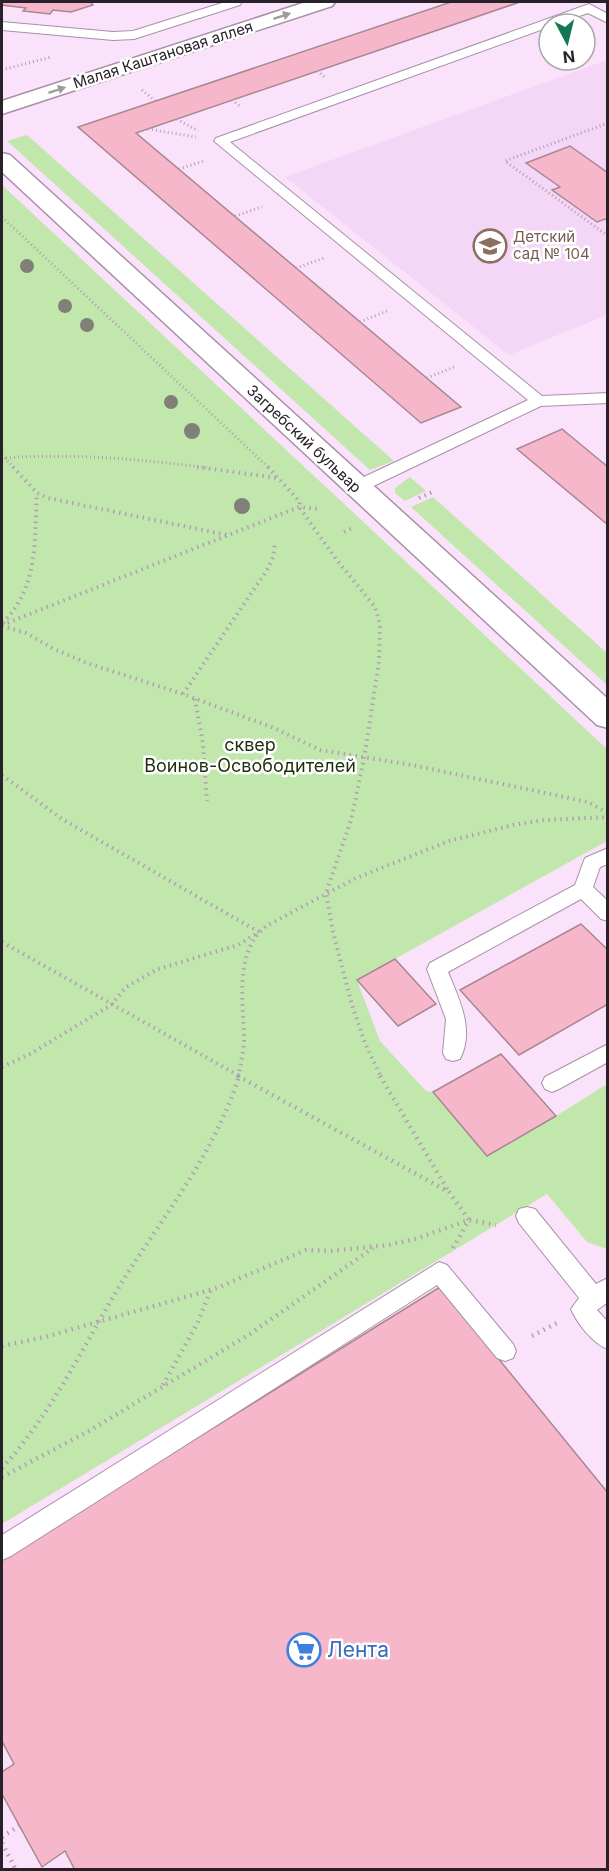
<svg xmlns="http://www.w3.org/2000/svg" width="609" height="1871" font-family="Inter,sans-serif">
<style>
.built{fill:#f4d6f6}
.green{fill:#c2e7ad}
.building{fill:#f6b7ca;stroke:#a88791;stroke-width:1.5}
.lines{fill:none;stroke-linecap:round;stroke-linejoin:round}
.lane-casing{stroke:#a791a8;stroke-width:2}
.street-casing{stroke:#a791a8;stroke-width:3}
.path-far2{stroke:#b29fb3;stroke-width:3;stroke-dasharray:1 3;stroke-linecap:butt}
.path-far1{stroke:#b29fb3;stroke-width:4;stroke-dasharray:1.5 4.5;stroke-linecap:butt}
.path{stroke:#b29fb3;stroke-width:4.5;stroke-dasharray:1.5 5;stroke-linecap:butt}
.lane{fill:#fff;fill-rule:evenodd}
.street{fill:#fff;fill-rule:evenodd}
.tree{fill:#808078}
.oneway{fill:#9f9b9f}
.labels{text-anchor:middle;stroke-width:5;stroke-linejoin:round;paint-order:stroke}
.far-street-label{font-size:15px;fill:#29212a;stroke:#fff}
.far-education-label{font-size:15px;fill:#785e54;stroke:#fff;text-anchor:start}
.park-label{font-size:18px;fill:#1c300d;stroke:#fff}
.near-shop-label{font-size:21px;fill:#366cbe;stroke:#fff;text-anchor:start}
</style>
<rect width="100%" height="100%" fill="#fae2fb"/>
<polygon class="built" points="607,60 607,315 509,355 285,177"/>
<g class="green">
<polygon points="27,135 394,461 370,470 7,141"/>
<polygon points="2,185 608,750 607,841 357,980 380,1041 426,1091 556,1116 607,1084 607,1249 587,1242 547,1194 2,1524"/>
<polygon points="410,477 426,491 405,501 395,493 395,488"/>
<polygon points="433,497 607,653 607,685 411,507"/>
</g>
<g class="building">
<polygon points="2,2 93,2 90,2 93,5 71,12 53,10 50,14 23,11 26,8 2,5"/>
<polygon points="451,2 520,2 136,133 461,407 421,423 78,127"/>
<polygon points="570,146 608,173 608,221 605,219 597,222 552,190 560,187 526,163"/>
<polygon points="562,429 608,467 608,525 517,449"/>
<polygon points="581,924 608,950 608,1004 519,1055 460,990"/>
<polygon points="395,959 436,1004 398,1026 357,980"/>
<polygon points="501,1054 556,1116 487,1156 433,1092"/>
<polygon points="440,1287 608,1493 608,1870 75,1870 65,1851 42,1867 2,1794 2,1772 14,1764 2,1741 2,1559"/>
</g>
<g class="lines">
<g class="lane-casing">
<g id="lane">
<polygon points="225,2 242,2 240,5 134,39 113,40 2,30 2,22 113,32 133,31"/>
<polygon points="589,4 608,14 608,23 588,13 556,24 549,24 549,27 230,142 542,396 608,393 608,403 541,406 363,491 351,491 349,487 351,483 528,400 214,141 216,138"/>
<path d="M608,848V864L600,867L593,887L608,901V921L601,919L581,899L448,972C459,999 475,1030 460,1059L453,1061L446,1059L443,1053L446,1019L427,969L430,963L575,885L585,858Z"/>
<polygon points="608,1044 608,1062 559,1089 552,1092 545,1089 542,1083 545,1077"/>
<path d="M527,1207L535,1209L596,1284L608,1278V1302L597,1310L608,1322V1349C593,1344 577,1323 571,1309L579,1298L519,1223L516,1216L519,1209Z"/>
<polygon points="439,1262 447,1265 513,1344 516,1351 513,1358 505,1361 497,1358 437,1285 11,1556 2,1560 2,1535"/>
</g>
</g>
<g class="street-casing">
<g id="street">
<polygon points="306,2 335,2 332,6 2,114 2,101"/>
<polygon points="2,153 10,155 608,699 608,728 597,725 2,172"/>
</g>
</g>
<g class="path-far2">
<polyline points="2,70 51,57"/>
<polyline points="317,71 326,78"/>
<polyline points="142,90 155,101"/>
<polyline points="232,100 241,107"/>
<polyline points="177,119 198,131"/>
<polyline points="608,123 505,161 608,236"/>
<polyline points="148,129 196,137"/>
<polyline points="179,169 204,161"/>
<polyline points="235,216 262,207"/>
<polyline points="2,217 269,468"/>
<polyline points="296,268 324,258"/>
<polyline points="360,322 387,311"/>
<polyline points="427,378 454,367"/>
<polyline points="2,455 14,468"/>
<path d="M2,458C72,453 140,459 209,468"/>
<polyline points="604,464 608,463"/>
</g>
<g class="path-far1">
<polyline points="13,467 37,493 48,498 227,535"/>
<polyline points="197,467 278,478"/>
<polyline points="268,467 300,502 299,507 336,559 375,607 380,624 379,662 364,759 351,820 326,893 333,932 352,1005 365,1043 381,1077"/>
<polyline points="419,498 435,491"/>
<polyline points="344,532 355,527"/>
<path d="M3,623C39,585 34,542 37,493"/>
<polyline points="2,625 299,507 320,509"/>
<polyline points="2,626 26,633 54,649 87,663 183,694 274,728 320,750 412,765 588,802 608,813"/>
<polyline points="183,694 267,570 273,557 275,543"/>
<polyline points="195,699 203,744 207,801"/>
<polyline points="2,775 62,819 259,932 238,945 158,969 126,987 111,1005 32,1053 2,1067"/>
<polyline points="2,942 241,1077"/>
<path d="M238,1077C241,1065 243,1053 244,1041C244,1004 233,953 266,926L356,878L449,841L513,825L544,820L608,817"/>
</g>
<g class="path">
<polyline points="238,1076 449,1192 469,1220"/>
<polyline points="380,1076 449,1192"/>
<polyline points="453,1248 469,1220"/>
<polyline points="532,1336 557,1323"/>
<polyline points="2,1346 45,1337 217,1288 306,1250 330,1251 388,1245 415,1239 469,1220 496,1225"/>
<polyline points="163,1385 197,1324 211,1290"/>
<path d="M2,1468C54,1411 85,1342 125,1277C166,1213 216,1150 239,1076"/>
<polyline points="2,1477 89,1431 250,1334 373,1248"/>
<polyline points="2,1837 19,1826"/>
<polyline points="2,1843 16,1870"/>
</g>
<use href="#lane" class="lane"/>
<use href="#street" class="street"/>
</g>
<g class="tree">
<circle cx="27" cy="266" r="7"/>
<circle cx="65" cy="306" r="7"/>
<circle cx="87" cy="325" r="7"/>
<circle cx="171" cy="402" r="7"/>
<circle cx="192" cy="431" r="8"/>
<circle cx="242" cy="506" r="8"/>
</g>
<defs><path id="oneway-solid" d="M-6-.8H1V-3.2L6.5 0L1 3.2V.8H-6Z" transform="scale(1.5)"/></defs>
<g class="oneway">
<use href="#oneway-solid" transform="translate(282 16) rotate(-18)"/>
<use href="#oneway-solid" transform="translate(57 90) rotate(-18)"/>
</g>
<defs>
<g id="school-ring" transform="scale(1.725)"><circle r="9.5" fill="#fff" stroke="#8d6e63" stroke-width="1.5"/><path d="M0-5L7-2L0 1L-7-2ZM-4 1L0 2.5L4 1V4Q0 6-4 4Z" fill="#8d6e63"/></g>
<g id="supermarket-ring" transform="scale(1.725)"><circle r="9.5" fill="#fff" stroke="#3f7fe0" stroke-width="1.5"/><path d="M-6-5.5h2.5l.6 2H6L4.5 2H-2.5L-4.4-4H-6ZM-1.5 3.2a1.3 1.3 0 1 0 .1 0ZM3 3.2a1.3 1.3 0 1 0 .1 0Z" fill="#3f7fe0"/></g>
</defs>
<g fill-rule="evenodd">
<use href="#school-ring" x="490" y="246"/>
<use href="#supermarket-ring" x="304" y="1650"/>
</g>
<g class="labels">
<g class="far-street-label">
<text transform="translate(163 55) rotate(-18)" y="5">Малая Каштановая аллея</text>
<text transform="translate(304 439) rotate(43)" y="5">Загребский бульвар</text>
</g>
<g class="far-education-label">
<text x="513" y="242">Детский<tspan x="513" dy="17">сад № 104</tspan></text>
</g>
<g class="park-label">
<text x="250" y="751">сквер<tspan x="250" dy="21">Воинов-Освободителей</tspan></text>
</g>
<g class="near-shop-label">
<text x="327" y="1657">Лента</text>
</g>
</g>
<rect width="609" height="1871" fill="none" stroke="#29212a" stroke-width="6"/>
<g transform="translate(567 42) rotate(173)"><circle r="28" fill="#ffffff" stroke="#a9a6aa" stroke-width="1.5"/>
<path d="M0-4.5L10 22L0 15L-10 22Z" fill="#127851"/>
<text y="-9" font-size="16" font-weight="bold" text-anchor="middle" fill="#29212a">N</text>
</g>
</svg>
